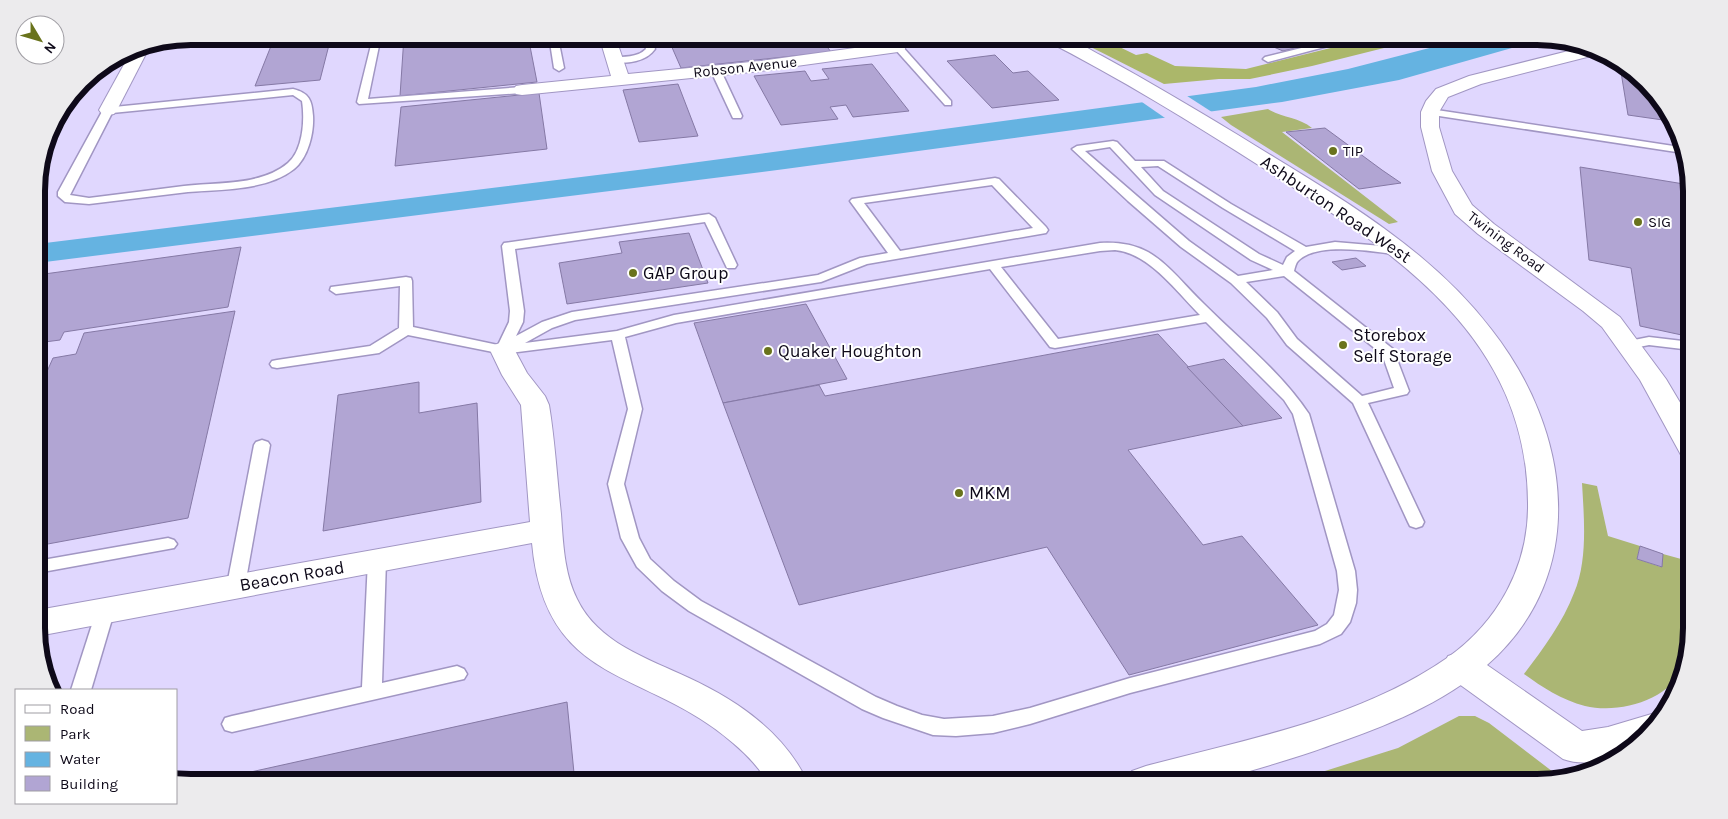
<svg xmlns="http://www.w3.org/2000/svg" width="1728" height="819" font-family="Karla,sans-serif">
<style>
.green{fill:#abb674}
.forest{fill:#abb76a}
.water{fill:#65b3e1}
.pier{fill:#e0d7fe}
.building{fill:#b1a5d3;stroke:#8579a5}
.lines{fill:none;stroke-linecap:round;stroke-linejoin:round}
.service-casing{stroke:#a196c3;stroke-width:3}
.minor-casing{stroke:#a196c3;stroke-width:2}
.secondary-casing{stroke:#a196c3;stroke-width:2}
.service{fill:#fff;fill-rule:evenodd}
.minor{fill:#fff;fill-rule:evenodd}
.secondary{fill:#fff;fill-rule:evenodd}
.poi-dot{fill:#69731c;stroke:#fff;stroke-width:2}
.labels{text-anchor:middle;stroke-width:4;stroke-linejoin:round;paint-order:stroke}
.far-street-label{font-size:15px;fill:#0e0919;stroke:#fff}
.far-poi-label{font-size:15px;fill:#0e0919;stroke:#fff;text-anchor:start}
.street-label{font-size:18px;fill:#0e0919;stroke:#fff}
.poi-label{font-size:18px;fill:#0e0919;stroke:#fff;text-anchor:start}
.rim{fill:none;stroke:#0e0919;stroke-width:6}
</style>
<rect width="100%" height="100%" fill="#e0d7fe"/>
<g class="green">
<path d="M1268,109C1282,118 1299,117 1312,128L1282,132L1398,222L1389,224L1231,125L1221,117Z"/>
<path d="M1582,483L1597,486L1608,536L1640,546L1637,559L1661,567L1663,554L1692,562C1692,594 1696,635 1684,665C1670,701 1619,714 1585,706C1562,700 1542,687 1524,674C1543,649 1563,622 1574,593C1588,560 1584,518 1582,483Z"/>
<polygon points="1459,716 1475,716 1489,723 1561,778 1547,782 1290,782 1398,748"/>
</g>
<polygon class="forest" points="1069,36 1097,36 1136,55 1147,53 1175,66 1246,69 1379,36 1432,36 1312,66 1250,79 1219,79 1164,84"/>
<polygon class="water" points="1476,36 1537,36 1547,38 1399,80 1282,102 785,169 37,263 37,244 646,169 1256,87 1348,69"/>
<polygon class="pier" points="1184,94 1215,114 1168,120 1139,100"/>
<g class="building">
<polygon points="404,36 528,36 537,82 400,96"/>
<polygon points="667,36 819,36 831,52 681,68"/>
<polygon points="1248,36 1343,36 1283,51"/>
<polygon points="330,41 320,80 255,86 271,46"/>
<polygon points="995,55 1013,73 1028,71 1059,100 992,108 947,61"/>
<polygon points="872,64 909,111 853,117 846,105 830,107 838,119 781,125 754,76 805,71 811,81 829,79 822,69"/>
<polygon points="1620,66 1660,97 1670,121 1628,115"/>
<polygon points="678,84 698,136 639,142 623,90"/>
<polygon points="539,93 547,149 395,166 401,107"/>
<polygon points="1325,128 1382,170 1401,183 1359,189 1286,132"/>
<polygon points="1580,167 1690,185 1691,337 1640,326 1631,268 1589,260"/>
<polygon points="689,233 708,283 567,304 559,263 622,253 619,242"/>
<polygon points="241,247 228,307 64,332 60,340 37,343 37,275"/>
<polygon points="1356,258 1366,266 1342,270 1332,262"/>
<polygon points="806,304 847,379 723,403 694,323"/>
<polygon points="235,311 188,518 37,546 37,394 53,358 76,354 84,333"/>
<polygon points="1158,334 1243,426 1128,450 1203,545 1242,536 1318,625 1129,675 1047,547 799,605 723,403 819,385 825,396"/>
<polygon points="1224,359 1282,418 1243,426 1187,367"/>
<polygon points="419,382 419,413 477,403 481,502 323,531 338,395"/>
<polygon points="1640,546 1663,554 1662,567 1637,559"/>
<polygon points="567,702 575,783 201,783"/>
</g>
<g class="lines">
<g class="service-casing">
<g id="service">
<polygon points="549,36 557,36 558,38 611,37 607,40 559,43 564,68 559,71 554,68"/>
<path d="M642,36H650L655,49C646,62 627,64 612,62V58C624,56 637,58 646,49Z"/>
<polygon points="1350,36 1366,36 1268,62 1263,59 1265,57"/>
<polygon points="376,38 380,41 368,99 522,87 527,90 522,93 359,104 357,102 372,41"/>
<polygon points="898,44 901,45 951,101 951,105 945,105 895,49 895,45"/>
<polygon points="716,68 721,71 742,116 741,118 733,118 732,116 711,71"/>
<path d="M293,89C309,93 312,100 313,116C314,133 308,158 294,169C266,191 222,189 188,192C155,196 122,200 89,204L65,202L58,196V192L104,108ZM293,95L302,101C305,120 303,150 288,163C261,186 217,182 184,186C153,190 121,194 89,198L70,195L112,113Z"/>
<polygon points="1430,109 1680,147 1683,153 1426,114 1426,110"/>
<path d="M1113,141L1117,142L1135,161H1164L1231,204L1306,247L1335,242L1405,248L1407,251L1401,255C1376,252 1317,241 1298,261C1296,263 1295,267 1294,271L1393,349L1409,391L1407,394L1368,403L1424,522L1422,526L1416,528L1410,526L1408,522L1353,403L1287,345L1267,318L1231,283L1181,247L1128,201L1072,149L1077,146ZM1110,147L1155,195L1251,260L1273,270L1238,276L1189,241L1085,151ZM1158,166L1223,208L1295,251L1287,257L1283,265L1259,254L1163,191L1141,167ZM1284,276L1382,354L1394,388L1362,396L1297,339L1277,312L1246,282Z"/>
<path d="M995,178L999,179L1046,227L1048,230L1046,233L867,264L821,282L575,320L552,328L525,343L617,331L674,315L1100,243C1117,242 1133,244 1148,252C1169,264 1186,287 1204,304C1239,339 1281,372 1309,414L1355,571L1357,590L1356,603L1350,622L1341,634L1320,644L1130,693L1030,724L993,733L956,736L933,735L883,718L862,709L689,611L662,591L637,567L621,538L608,484L628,409L612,340L503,354L408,335L379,353L277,368L272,367L270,364L272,361L277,360L370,346L399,328L400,286L336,294L330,290L331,287L406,277L411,278L412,281L413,327L498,345L509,322L510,311L502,246L504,243L709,214L715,218L737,265L735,268H727L705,222L515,249L524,311L523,322L516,336L542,322L572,312L818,275L860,258L888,253L850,201L852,199ZM992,185L1033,228L900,251L864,203ZM1115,250C1149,253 1177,292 1200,315L1058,339L1001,267L1100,251ZM990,269L1050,347L1055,348L1206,322L1284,400L1293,414L1337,571L1339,590L1334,615L1327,624L1315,631L1130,678L1030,708L993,716L944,719L922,715L897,706L876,697L701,601L674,581L650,559L639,538L624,484L642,409L625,337L676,323Z"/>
<polygon points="1649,337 1691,342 1691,350 1649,345 1629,349 1622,345 1624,342"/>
<polygon points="262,440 268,442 270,445 245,585 242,590 236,591 230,590 227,585 254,445 256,442"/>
<polygon points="168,538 174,540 177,544 174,548 37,573 37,561"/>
<polygon points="377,554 383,556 386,560 382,683 457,666 464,669 467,674 464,679 232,732 225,730 222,724 225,718 232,716 362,687 368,560 371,556"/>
<polygon points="106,602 113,604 115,609 91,690 71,690 97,609 99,604"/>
</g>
</g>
<g class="minor-casing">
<g id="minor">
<polygon points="599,36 615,36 628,74 761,61 898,42 904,44 906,47 904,50 898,52 761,71 522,95 516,94 513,90 516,86 522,85 611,76"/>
<polygon points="149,45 150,46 117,110 114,114 108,115 102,114 99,110 133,48"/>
<polygon points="1588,46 1597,48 1603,53 1481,84 1448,97 1439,112 1439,127 1452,171 1472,205 1494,224 1620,317 1666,379 1691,421 1691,458 1681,455 1640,380 1602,327 1583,311 1478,234 1455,214 1432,171 1421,127 1421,112 1426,101 1436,89 1469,76"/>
<path d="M503,342L512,345L527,373L545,396L549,405C555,441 557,478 561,514C563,542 564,573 577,599C598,643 647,658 689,678C738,701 784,732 808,783H768C759,767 746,754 733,743C646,667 545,688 532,543L38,636V610L530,522L521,405L502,375L490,350L494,345Z"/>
<path d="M1461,652L1474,656L1582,731L1608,727L1655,713L1663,715C1654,729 1642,745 1628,752C1609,762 1582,766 1563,759L1448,676L1443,666L1448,656Z"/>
</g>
</g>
<g class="secondary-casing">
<path id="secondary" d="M1041,36C1047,36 1055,35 1061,36C1074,39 1090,50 1102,56C1148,81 1193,108 1238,135C1328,191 1425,243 1491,329C1570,429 1592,573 1487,665C1442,704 1386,726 1331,745C1302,756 1273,764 1243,773C1231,776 1218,782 1205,783C1179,785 1153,783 1127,783L1132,771L1146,766C1248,739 1359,719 1447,658C1498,622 1529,566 1528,503C1527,333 1390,250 1263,168C1191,122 1120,78 1043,39Z"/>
</g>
<use href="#service" class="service"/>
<use href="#minor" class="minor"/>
<use href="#secondary" class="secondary"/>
</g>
<g class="poi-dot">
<circle cx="1333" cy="151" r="5"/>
<circle cx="1638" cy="222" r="5"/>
<circle cx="633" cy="273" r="5"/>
<circle cx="1343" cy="345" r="5"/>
<circle cx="768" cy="351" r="5"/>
<circle cx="959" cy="493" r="5"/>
</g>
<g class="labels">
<g class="far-street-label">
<text transform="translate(745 67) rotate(-6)" y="5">Robson Avenue</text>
<text transform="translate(1506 242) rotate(37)" y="5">Twining Road</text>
</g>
<g class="far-poi-label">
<text x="1343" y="156">TIP</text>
<text x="1648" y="227">SIG</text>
</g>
<g class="street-label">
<text transform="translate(1336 209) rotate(34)" y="6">Ashburton Road West</text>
<text transform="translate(292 576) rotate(-10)" y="6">Beacon Road</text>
</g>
<g class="poi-label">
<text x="643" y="279">GAP Group</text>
<text x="1353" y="341">Storebox<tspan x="1353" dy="21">Self Storage</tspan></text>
<text x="778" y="357">Quaker Houghton</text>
<text x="969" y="499">MKM</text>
</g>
</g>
<path d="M0 0H1728V819H0ZM191 45H1537A146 146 0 0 1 1683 191V628A146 146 0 0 1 1537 774H191A146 146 0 0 1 45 628V191A146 146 0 0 1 191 45Z" fill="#ecebed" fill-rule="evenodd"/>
<path class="rim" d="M191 45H1537A146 146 0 0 1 1683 191V628A146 146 0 0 1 1537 774H191A146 146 0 0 1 45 628V191A146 146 0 0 1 191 45Z"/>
<rect x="15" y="689" width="162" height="115" fill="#ffffff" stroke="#9f9da3"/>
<rect x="25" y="705" width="25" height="8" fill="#ffffff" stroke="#9f9da3"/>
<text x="60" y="714" font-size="15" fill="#0e0919">Road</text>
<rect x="25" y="726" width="25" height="15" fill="#abb674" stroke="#9f9da3"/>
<text x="60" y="739" font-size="15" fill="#0e0919">Park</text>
<rect x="25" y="752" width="25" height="15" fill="#65b3e1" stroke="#9f9da3"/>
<text x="60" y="764" font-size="15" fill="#0e0919">Water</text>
<rect x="25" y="776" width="25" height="15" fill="#b1a5d3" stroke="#9f9da3"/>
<text x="60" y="789" font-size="15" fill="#0e0919">Building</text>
<g transform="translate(40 40) rotate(128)"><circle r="24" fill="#ffffff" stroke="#9f9da3"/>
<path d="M0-4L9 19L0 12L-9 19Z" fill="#69731c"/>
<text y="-8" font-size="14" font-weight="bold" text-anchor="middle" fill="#0e0919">N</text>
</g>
</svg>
